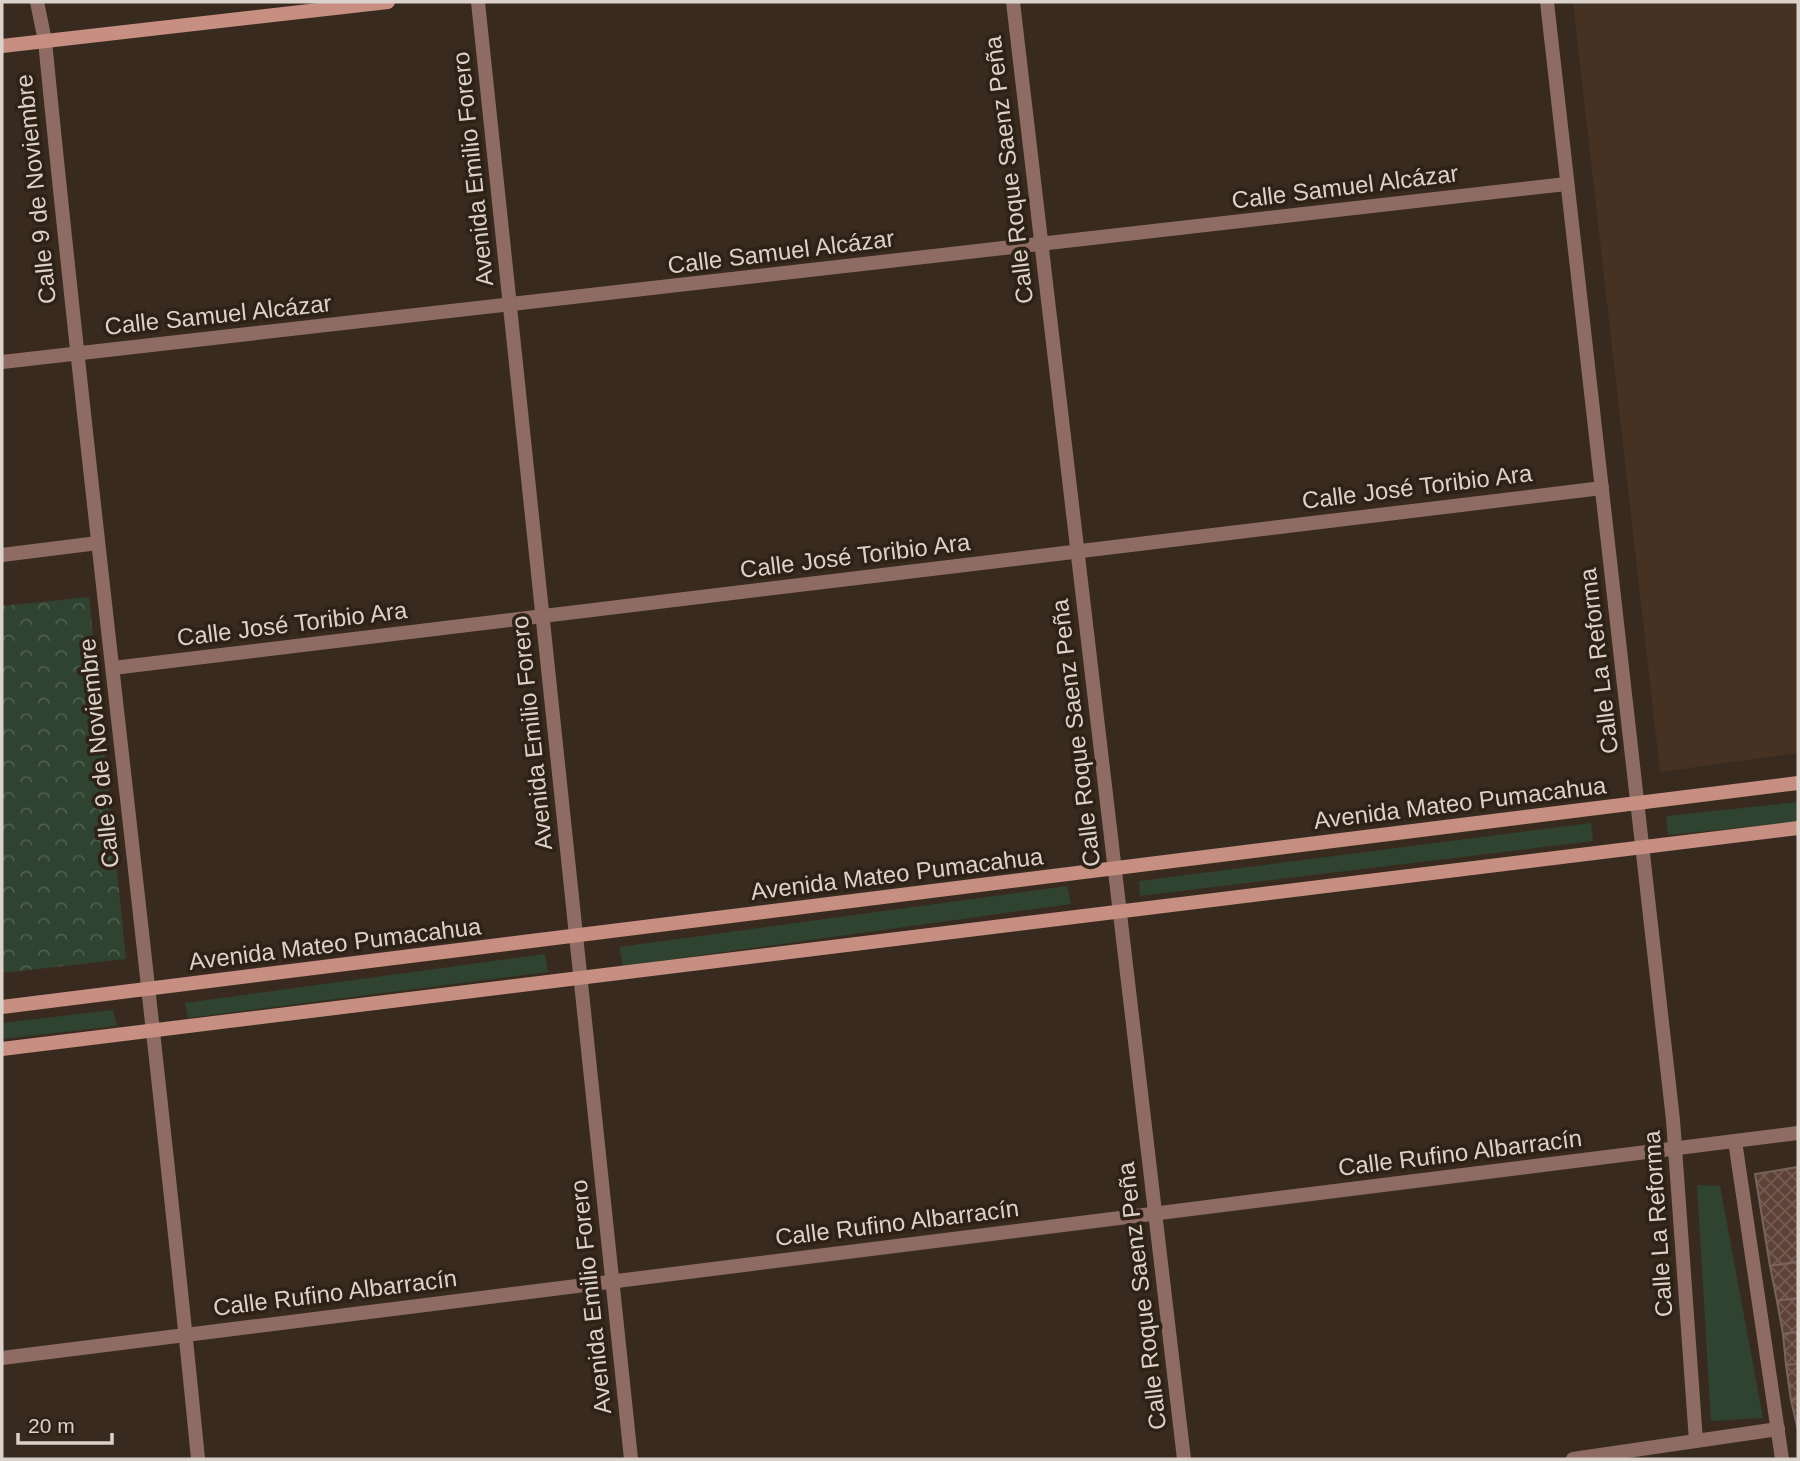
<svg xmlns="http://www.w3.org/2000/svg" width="1800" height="1461" font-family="Helvetica,sans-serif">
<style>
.built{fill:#453222}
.grass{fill:#304331}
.park{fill:url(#park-crowns)}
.building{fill:url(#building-cross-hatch);stroke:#78645d;stroke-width:2}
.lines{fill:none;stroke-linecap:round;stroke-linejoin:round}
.street{stroke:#8f6c63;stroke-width:14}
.secondary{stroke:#c68f81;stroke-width:14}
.labels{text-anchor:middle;stroke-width:7;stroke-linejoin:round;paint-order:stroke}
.street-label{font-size:24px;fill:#dbd2cb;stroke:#2e2116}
</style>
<defs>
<pattern id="park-crowns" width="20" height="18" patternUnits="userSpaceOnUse" patternTransform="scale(1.75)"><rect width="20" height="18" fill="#304331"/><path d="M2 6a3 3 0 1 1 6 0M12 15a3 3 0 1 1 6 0" fill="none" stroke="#4d5d4e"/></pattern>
<pattern id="building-cross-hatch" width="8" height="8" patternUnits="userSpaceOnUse" patternTransform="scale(1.75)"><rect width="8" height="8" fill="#5e4137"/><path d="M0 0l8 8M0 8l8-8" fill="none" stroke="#745c53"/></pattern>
</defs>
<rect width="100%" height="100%" fill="#382a1f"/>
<polygon class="built" points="1573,2 1798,2 1798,753 1660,772"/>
<g class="grass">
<polygon points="1798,802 1798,822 1668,835 1666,816"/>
<polygon points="1591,823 1593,841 1140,896 1139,881"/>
<polygon points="1067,886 1071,904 623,966 619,947"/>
<polygon points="545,954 548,972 188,1018 185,1003"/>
<polygon points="113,1010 117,1026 2,1039 2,1023"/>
<polygon points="1697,1185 1720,1186 1763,1418 1711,1421"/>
</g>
<polygon class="park" points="89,597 126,959 2,973 2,606"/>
<g class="building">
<polygon points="1798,1167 1798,1262 1770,1266 1755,1174"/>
<polygon points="1798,1262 1798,1298 1777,1301 1770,1266"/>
<polygon points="1798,1298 1798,1332 1783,1334 1777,1301"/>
<polygon points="1798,1332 1798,1364 1786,1365 1783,1334"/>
<polygon points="1798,1364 1798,1399 1791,1400 1786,1365"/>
<polygon points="1798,1399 1798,1430 1791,1400"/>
</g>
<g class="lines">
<g class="street">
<path d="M37,2L45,41C91,514 152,986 198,1459"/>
<polyline points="478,2 631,1459"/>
<polyline points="1013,2 1184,1459"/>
<polyline points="1547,2 1673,1120 1696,1441"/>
<polyline points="2,362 1566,184"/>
<polyline points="2,555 98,543"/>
<polyline points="113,668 1602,488"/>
<polyline points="1735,1141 1782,1459"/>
<polyline points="2,1358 1798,1133"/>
<polyline points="1573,1459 1778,1429"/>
</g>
<g class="secondary">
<polyline points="2,46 388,2"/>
<polyline points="2,1007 1798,783"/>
<polyline points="2,1049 1798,828"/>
</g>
</g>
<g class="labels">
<g class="street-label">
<text transform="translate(473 169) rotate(-96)" y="8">Avenida Emilio Forero</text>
<text transform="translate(1009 170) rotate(-97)" y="8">Calle Roque Saenz Peña</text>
<text transform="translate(1345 187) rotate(-7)" y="8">Calle Samuel Alcázar</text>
<text transform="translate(36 189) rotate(-96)" y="8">Calle 9 de Noviembre</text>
<text transform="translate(781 252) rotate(-7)" y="8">Calle Samuel Alcázar</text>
<text transform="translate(218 315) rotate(-6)" y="8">Calle Samuel Alcázar</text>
<text transform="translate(1417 487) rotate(-7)" y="8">Calle José Toribio Ara</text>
<text transform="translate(855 556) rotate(-7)" y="8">Calle José Toribio Ara</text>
<text transform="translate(292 624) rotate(-7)" y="8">Calle José Toribio Ara</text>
<text transform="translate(1599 661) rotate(-97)" y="8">Calle La Reforma</text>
<text transform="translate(532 733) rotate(-96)" y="8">Avenida Emilio Forero</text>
<text transform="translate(1076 733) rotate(-97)" y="8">Calle Roque Saenz Peña</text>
<text transform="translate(99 753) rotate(-96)" y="8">Calle 9 de Noviembre</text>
<text transform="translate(1460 803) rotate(-7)" y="8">Avenida Mateo Pumacahua</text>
<text transform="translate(897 874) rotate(-7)" y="8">Avenida Mateo Pumacahua</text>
<text transform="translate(335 944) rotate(-7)" y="8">Avenida Mateo Pumacahua</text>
<text transform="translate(1460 1153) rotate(-7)" y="8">Calle Rufino Albarracín</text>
<text transform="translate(897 1223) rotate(-7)" y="8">Calle Rufino Albarracín</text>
<text transform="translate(1658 1224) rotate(-94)" y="8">Calle La Reforma</text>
<text transform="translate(335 1293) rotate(-7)" y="8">Calle Rufino Albarracín</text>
<text transform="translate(1142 1296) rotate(-97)" y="8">Calle Roque Saenz Peña</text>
<text transform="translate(591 1297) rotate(-96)" y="8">Avenida Emilio Forero</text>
</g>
</g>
<rect width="1800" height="1461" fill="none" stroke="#dbd2cb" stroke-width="7"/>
<path d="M18 1433v10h94v-10" fill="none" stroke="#dbd2cb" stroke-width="3.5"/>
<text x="28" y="1433" font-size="21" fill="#dbd2cb" stroke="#2e2116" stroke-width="5" paint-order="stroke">20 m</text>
</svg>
